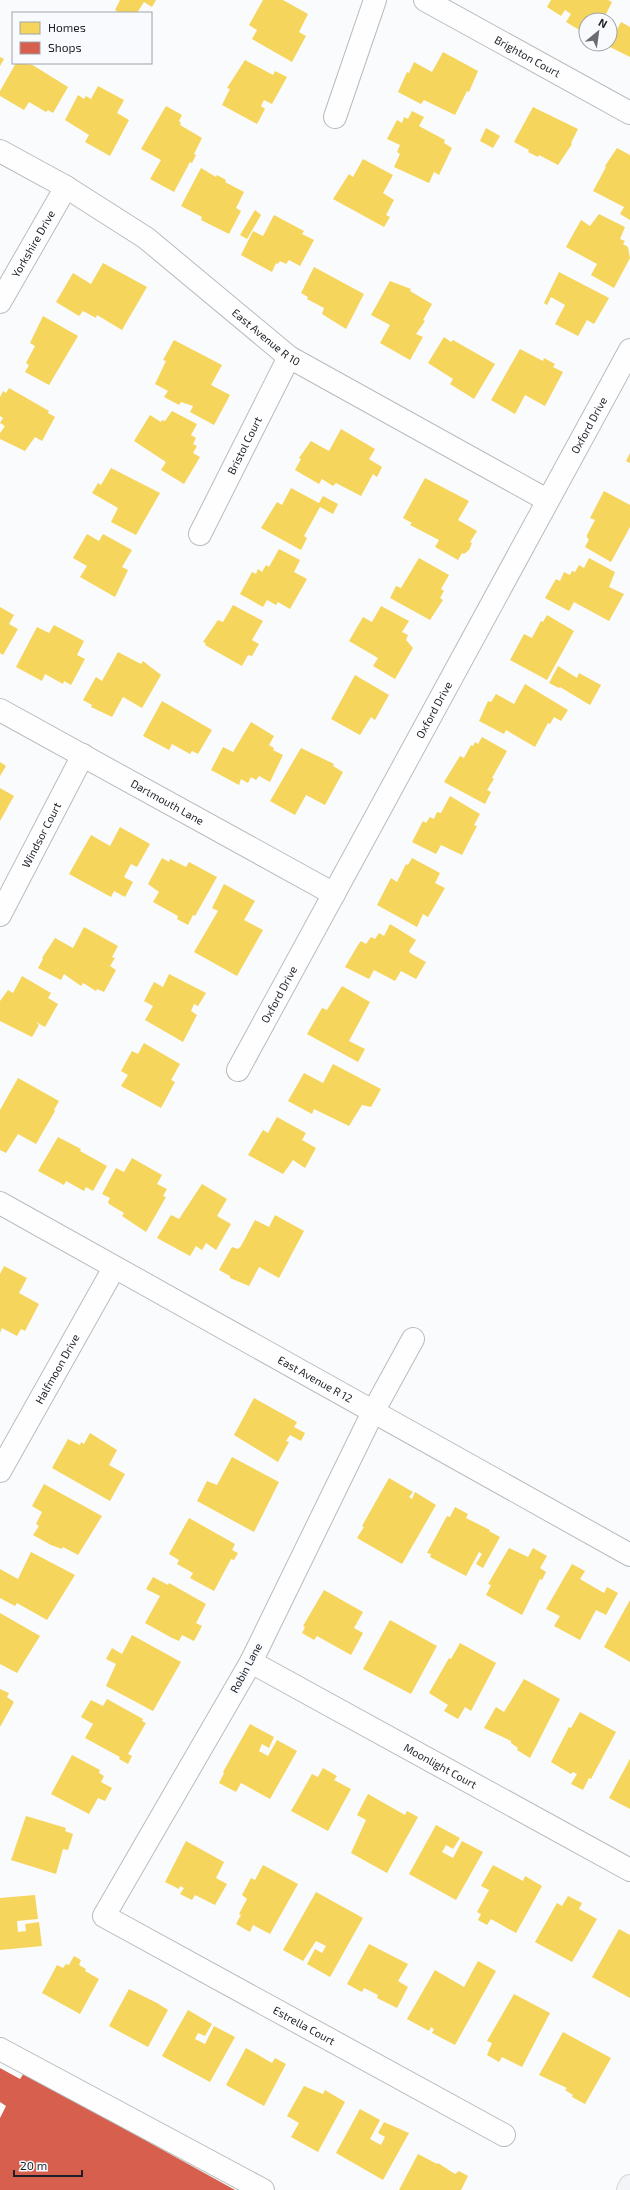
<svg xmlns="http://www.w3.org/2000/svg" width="630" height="2190" font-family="'Exo 2',sans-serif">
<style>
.homes{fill:#f6d55c}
.shops{fill:#d6604d}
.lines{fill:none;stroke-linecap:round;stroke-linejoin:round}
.minor-casing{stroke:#b8bcbf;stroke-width:24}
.major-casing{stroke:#d4d5d7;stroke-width:24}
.minor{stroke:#fefeff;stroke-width:22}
.major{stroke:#f2f4f7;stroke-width:22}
.labels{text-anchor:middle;stroke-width:4;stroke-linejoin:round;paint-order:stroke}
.street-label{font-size:11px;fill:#1c2026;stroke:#f8fafe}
</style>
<rect width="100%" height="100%" fill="#f9fbfd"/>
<g class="homes">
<polygon points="120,0 156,0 152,7 144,2 137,13 120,13 115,10"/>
<polygon points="263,0 283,0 308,14 299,32 306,36 292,62 252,39 257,30 249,25"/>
<polygon points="551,0 608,0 612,2 603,20 586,20 586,34 566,22 571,14 565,10 561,16 547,7"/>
<polygon points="621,22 630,27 630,57 608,46"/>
<polygon points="443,52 478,71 469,92 467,91 455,115 424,100 421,104 398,92 407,72 409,73 414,62 432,72"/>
<polygon points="0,57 4,59 0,66"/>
<polygon points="245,60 273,75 275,71 287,77 272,104 264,100 261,106 265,109 257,124 222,105 230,89 227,88"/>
<polygon points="16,63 25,63 30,65 31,64 68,87 53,113 48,110 46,112 29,102 24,110 0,96 0,91"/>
<polygon points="98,86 124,100 117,113 129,120 110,156 85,142 89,135 65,120 78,95 84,99 86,96 91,99"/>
<polygon points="166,106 182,115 179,121 181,123 180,125 202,138 194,154 196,155 192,163 190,162 174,192 150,179 161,160 141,149"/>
<polygon points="533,107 578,129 571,143 572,144 558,165 539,155 538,157 528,152 529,150 514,142"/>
<polygon points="412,111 424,117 419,126 445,140 444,143 452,148 439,175 434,172 429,183 394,167 400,154 397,152 400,145 387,139 397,120 402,123 404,117 408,119"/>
<polygon points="486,128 500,136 493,148 480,141"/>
<polygon points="617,148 630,155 630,220 620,214 624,207 593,191 606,167 605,166"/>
<polygon points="363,159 393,175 383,193 394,200 386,215 390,217 384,227 333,199 349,174 353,177"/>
<polygon points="201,168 216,177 217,175 226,180 225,182 244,192 236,208 241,211 229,234 201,220 202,217 181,206"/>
<polygon points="255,210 261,215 247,239 240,235"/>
<polygon points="599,214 625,227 620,239 625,241 623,244 628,247 630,258 614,288 591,275 597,264 566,247 581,220 590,226"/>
<polygon points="274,215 304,231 302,234 314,240 300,266 289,260 286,264 280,261 278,264 276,263 272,272 241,255 253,231 263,236"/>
<polygon points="103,263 147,287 122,330 97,315 96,318 83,311 79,316 56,302 73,273 91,284"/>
<polygon points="314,267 364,294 346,329 322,314 324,308 307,299 308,297 301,293"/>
<polygon points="559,272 609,298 594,324 587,320 578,336 555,324 565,305 551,297 547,305 544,303"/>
<polygon points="390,281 411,289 410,291 432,304 423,320 425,321 416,334 423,337 410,360 380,343 390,325 371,315"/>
<polygon points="43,316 78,336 49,385 25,372 29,365 26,363 35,346 30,343"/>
<polygon points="444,337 451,342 453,340 495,364 474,399 450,384 453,379 428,363"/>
<polygon points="174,340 222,365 211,385 230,395 214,425 190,412 193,406 181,402 179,405 164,397 168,391 155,384 166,361 163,360"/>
<polygon points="520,349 543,361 544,358 555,364 553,367 563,372 545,406 525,395 515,414 491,400"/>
<polygon points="9,388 49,411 48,413 55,417 42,441 35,437 25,451 0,439 0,433 5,426 0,423 3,418 0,416 0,397 3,391 6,393"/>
<polygon points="172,411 197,424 191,435 196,438 193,444 197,446 193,453 200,457 184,484 161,470 166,462 134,441 150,415 161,422 162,420 165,421"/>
<polygon points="341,429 375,449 369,459 382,467 377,477 373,474 361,496 336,483 333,486 322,479 319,484 295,470 301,459 299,458 311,441 329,451"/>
<polygon points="630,453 630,463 626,461"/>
<polygon points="111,468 160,493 136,535 111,522 118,508 92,493 98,483 101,485"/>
<polygon points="425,478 469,501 458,520 477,531 470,542 472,543 469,550 464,554 462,553 458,560 435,547 439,540 410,525 412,523 403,518"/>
<polygon points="291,488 319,503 323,496 338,504 333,514 320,507 304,536 307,538 301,550 261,528 277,502 282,505"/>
<polygon points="604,491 630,505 630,527 611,562 585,547 589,539 587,538 587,535 595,520 590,518"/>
<polygon points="87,534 99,541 103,534 132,550 122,567 128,570 115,597 80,577 87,566 73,558"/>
<polygon points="279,549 300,560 294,572 307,579 290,609 278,602 276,605 267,600 263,607 240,594 252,572 256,574 258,569 262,572 266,565 269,567"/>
<polygon points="419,558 449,575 441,589 444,591 440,598 443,600 430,620 390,598 396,586 401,588"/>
<polygon points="589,558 615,572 609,587 624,594 609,621 574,602 569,611 545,598 556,579 560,581 564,572 570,575 572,571 575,572 579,565 584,568"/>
<polygon points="233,605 263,621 252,640 259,644 252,656 248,655 242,666 205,645 206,643 203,642 218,620 223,622"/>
<polygon points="381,606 409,621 402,632 408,635 406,640 413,648 395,679 373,666 378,658 349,641 363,617 372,622"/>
<polygon points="0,607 14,615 9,624 18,629 3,655 0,653"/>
<polygon points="547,615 574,631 547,680 510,660 524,634 532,638 541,621 543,622"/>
<polygon points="54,625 84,641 77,655 85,659 71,685 64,681 63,684 45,674 42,681 16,667 37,627 49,633"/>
<polygon points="118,652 141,664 143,661 161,675 142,708 123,697 112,717 91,707 92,705 83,700 96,677 102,681"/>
<polygon points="558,666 577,678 579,673 601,685 590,705 560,687 559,688 549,683"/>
<polygon points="355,675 389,695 375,720 371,717 360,735 331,719"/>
<polygon points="525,684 568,710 561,721 554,717 550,724 548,723 535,747 506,730 504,734 479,721 488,701 491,702 496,694 514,704"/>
<polygon points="162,701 212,730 198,754 192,751 190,754 172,744 169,750 143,736"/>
<polygon points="251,722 274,736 269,745 274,748 273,750 283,755 270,782 259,776 256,780 251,777 248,783 241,779 239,785 211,770 223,747 233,752"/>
<polygon points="482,737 507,751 492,778 494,779 487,790 491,792 485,804 444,782 460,756 464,758 471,745 473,746 475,742 478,744"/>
<polygon points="301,748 334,764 333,766 343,772 325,805 306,795 295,815 270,801"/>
<polygon points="0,762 6,766 0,776"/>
<polygon points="0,788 14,796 0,821"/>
<polygon points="450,796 480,814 474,825 477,826 462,855 441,845 436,854 412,842 423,821 426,823 430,817 434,819 437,812 441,813"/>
<polygon points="120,827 150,844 137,867 131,864 124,877 133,882 125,897 114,891 111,897 69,874 91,835 110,846"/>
<polygon points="162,858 169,862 170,859 186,867 189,862 217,877 195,916 193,915 188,925 177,919 178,916 153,902 159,892 148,884"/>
<polygon points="412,858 440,873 435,883 445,888 428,917 423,914 417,927 377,905 391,878 397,882 406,864 408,865"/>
<polygon points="224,884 255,901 244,920 263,930 237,976 194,952 218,911 212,908"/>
<polygon points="390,924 416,940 409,951 410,953 426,962 416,979 401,971 395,981 374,970 369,979 345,967 358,945 361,941 366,944 371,937 375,939 379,933 384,936"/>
<polygon points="84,927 118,946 112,957 115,958 110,966 116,970 104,992 97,989 96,991 83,983 81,986 64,974 61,980 38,968 43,959 42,958 55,938 73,948"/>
<polygon points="169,974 206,993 198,1006 194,1004 191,1011 197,1015 183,1042 145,1020 153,1006 144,1001 154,982 163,987"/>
<polygon points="22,976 51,993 48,998 58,1004 45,1027 36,1022 39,1025 32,1037 0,1021 0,1001 8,990 13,993"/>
<polygon points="342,986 370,1002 349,1041 365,1049 358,1062 307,1034 322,1008 327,1010"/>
<polygon points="144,1043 180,1064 171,1080 175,1082 161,1108 121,1086 128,1075 121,1071 132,1051 138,1054"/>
<polygon points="333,1064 381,1089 371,1107 362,1105 349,1126 314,1109 312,1114 288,1101 304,1073 323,1083"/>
<polygon points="18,1078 59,1101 54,1110 55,1111 36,1144 18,1134 6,1153 0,1150 0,1110"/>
<polygon points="277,1117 306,1133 302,1140 316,1148 305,1168 293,1160 283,1174 248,1155 263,1130 268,1133"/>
<polygon points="58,1137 81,1149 80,1151 107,1166 93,1191 86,1187 84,1191 66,1181 64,1185 38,1171"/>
<polygon points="132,1158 162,1175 157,1184 167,1189 163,1196 166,1197 146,1232 122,1216 124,1213 109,1204 108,1202 110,1198 102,1194 116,1168 124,1172"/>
<polygon points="202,1184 227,1199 217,1216 231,1224 216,1250 206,1243 202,1250 196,1246 190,1256 157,1238 171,1215 179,1219"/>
<polygon points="275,1215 304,1231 279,1278 259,1267 249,1286 230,1278 230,1276 219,1270 232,1247 238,1249 241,1246 255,1220 269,1227"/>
<polygon points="4,1266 27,1278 19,1293 39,1304 25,1331 21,1329 17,1336 2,1328 0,1333 0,1274"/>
<polygon points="254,1398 297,1422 294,1427 305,1433 301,1441 290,1435 286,1441 289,1442 278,1462 234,1435"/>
<polygon points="90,1433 117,1450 109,1465 125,1474 110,1501 52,1468 68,1439 80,1445 81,1442 84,1444"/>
<polygon points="232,1457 279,1482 254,1532 197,1501 207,1481 217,1485"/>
<polygon points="389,1478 413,1492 409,1497 412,1499 415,1492 436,1505 402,1564 357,1538 364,1527 362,1526"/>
<polygon points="44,1484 102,1516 78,1555 63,1547 62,1549 51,1545 33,1535 39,1526 36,1524 42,1512 32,1506"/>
<polygon points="455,1507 468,1514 466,1518 490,1530 489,1531 500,1537 483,1568 476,1564 482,1554 479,1552 466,1576 430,1557 431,1554 427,1553 447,1516 450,1517"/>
<polygon points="189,1518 235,1544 232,1550 238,1553 234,1560 231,1559 214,1591 190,1578 193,1573 177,1564 179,1560 169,1554"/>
<polygon points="509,1548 528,1557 533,1548 547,1556 540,1568 546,1572 542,1580 540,1579 522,1615 486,1595 491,1585 488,1584"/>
<polygon points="31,1552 75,1575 47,1620 17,1603 15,1606 0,1598 0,1569 18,1579"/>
<polygon points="572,1564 585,1571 580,1579 604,1593 607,1587 618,1593 606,1615 596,1610 580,1640 554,1626 560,1616 546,1609"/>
<polygon points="153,1577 168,1585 169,1583 206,1604 196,1623 202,1626 194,1641 182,1635 179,1641 172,1638 145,1623 160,1596 146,1589"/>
<polygon points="324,1590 363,1612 354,1628 363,1633 351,1655 317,1636 314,1640 302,1633 305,1627 303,1626"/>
<polygon points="630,1600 630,1662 604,1647"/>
<polygon points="0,1613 40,1636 17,1673 0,1664"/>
<polygon points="390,1620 437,1646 411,1694 363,1669"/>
<polygon points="132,1635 181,1662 153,1711 106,1686 116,1664 106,1659 112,1648 122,1654"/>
<polygon points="460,1643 496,1663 471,1711 465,1707 458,1719 444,1711 448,1705 429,1693 449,1658 451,1659"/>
<polygon points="524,1679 560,1699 530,1758 517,1750 518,1748 511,1743 511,1741 484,1728 496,1707 504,1712"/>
<polygon points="0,1689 9,1693 7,1697 14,1702 0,1727"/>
<polygon points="107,1699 143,1719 142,1721 146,1723 128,1754 132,1756 128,1764 119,1759 120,1757 85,1738 93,1724 81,1717 91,1700 103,1706"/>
<polygon points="580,1712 616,1732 591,1779 589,1778 583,1790 571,1784 577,1774 573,1772 571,1774 551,1762 569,1727 571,1728"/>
<polygon points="250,1724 274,1737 269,1748 262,1744 259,1751 268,1756 277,1740 297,1751 270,1799 241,1783 236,1792 219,1783 224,1773 223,1772"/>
<polygon points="72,1755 100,1770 99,1773 104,1776 101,1782 112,1788 105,1801 98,1798 89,1814 51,1794"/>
<polygon points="630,1759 630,1809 609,1798"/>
<polygon points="323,1768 337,1776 334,1780 351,1789 328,1831 291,1811 312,1774 318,1777"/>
<polygon points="368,1794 405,1815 407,1811 418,1817 387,1873 351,1853 366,1820 357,1815"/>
<polygon points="26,1816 66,1828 65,1831 73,1834 68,1850 63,1849 56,1874 11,1860"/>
<polygon points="436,1825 460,1838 453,1849 446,1845 442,1852 453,1858 462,1841 483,1852 456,1900 409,1874"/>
<polygon points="186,1841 224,1862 216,1878 227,1884 215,1905 195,1895 192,1900 180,1894 184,1888 180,1886 179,1889 165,1882"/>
<polygon points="263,1865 298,1884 270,1934 253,1925 250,1932 236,1924 241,1915 239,1914 247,1899 242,1895 251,1878 255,1880"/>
<polygon points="493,1865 523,1881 525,1876 542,1886 516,1933 491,1919 487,1925 478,1920 481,1914 477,1912 489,1890 481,1886"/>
<polygon points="316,1892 363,1918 330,1977 307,1964 315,1949 322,1953 326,1946 316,1941 303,1961 283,1950"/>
<polygon points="35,1895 38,1919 17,1921 18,1932 26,1931 25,1924 39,1922 42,1946 0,1950 0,1898"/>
<polygon points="568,1896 582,1903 579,1909 597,1919 572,1962 535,1942 557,1903 562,1906"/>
<polygon points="619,1929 630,1935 630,1998 592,1977"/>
<polygon points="369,1944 408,1964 398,1981 408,1987 397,2008 377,1998 378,1995 364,1988 362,1992 347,1984"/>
<polygon points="74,1956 81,1960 79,1965 86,1969 85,1971 99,1979 80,2014 42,1993 57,1965 63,1968 66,1964 69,1965"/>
<polygon points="478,1961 496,1971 455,2045 432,2033 434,2029 431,2027 429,2031 407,2019 435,1970 464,1987"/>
<polygon points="129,1989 157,2003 168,2010 148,2047 109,2026"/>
<polygon points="514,1994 550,2013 522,2067 502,2057 499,2062 487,2055 492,2043 487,2041"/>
<polygon points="188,2010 212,2024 205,2036 198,2033 195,2039 205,2044 214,2026 235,2037 210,2082 162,2056"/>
<polygon points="563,2032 611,2058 585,2104 572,2097 573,2095 565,2090 567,2088 539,2075"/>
<polygon points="246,2048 272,2063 275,2058 286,2064 264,2106 226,2085"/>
<polygon points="304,2086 323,2094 325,2090 345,2102 318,2152 291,2137 299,2123 287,2116"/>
<polygon points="360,2109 380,2120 370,2139 381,2145 385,2137 378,2133 384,2122 409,2133 383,2180 336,2153"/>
<polygon points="418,2154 437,2164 438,2163 455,2174 459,2171 468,2176 461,2190 399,2190"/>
</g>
<polygon class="shops" points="0,2068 20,2079 24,2073 235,2190 0,2190 0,2118 6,2106 0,2102"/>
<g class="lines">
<g class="minor-casing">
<g id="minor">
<path id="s1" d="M425,0L630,113"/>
<polyline points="335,117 375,0"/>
<path id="s2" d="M0,151L66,187L146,238L289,357L547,500"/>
<path id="s3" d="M0,302L66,187"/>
<path id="s4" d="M200,534L289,357"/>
<path id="s5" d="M0,710L334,894"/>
<path id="s6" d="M0,915L83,755"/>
<path id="s7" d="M238,1070L630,350"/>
<path id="s8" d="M0,1203L630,1555"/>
<path id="s9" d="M413,1339L373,1412L251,1662L104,1916L504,2135"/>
<path id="s10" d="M0,1471L114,1268"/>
<path id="s11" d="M251,1662L630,1870"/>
<polyline points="0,2049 263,2190"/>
</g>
</g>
<g class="major-casing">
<polyline id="major" points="628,2190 630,2186"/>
</g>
<use href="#minor" class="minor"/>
<use href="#major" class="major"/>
</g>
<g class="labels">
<g class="street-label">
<text dy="4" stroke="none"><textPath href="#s1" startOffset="117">Brighton Court</textPath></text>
<text dy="4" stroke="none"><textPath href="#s3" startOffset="67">Yorkshire Drive</textPath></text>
<text dy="4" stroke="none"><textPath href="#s2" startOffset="326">East Avenue R 10</textPath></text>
<text dy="4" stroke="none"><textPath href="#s7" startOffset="734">Oxford Drive</textPath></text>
<text dy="4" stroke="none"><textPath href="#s4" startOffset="99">Bristol Court</textPath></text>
<text dy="4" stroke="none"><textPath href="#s7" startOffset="410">Oxford Drive</textPath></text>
<text dy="4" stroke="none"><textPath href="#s5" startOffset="191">Dartmouth Lane</textPath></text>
<text dy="4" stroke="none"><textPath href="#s6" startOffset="90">Windsor Court</textPath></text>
<text dy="4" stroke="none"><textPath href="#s7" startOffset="86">Oxford Drive</textPath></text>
<text dy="4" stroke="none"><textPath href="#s10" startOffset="117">Halfmoon Drive</textPath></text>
<text dy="4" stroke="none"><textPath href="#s8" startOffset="361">East Avenue R 12</textPath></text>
<text transform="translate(246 1668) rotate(-62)" y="4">Robin Lane</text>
<text dy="4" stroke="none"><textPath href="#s11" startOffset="216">Moonlight Court</textPath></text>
<text dy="4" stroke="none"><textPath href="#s9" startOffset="883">Estrella Court</textPath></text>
</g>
</g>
<rect x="12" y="12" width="140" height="52" fill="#f8fafe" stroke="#a0a3a8"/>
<rect x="20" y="22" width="20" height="12" fill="#f6d55c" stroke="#a0a3a8"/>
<text x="48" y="32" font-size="12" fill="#1c2026">Homes</text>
<rect x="20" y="42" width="20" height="12" fill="#d6604d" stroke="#a0a3a8"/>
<text x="48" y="52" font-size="12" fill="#1c2026">Shops</text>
<g transform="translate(598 32) rotate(29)"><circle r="19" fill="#f8fafe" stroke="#a0a3a8"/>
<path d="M0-3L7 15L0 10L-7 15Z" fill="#696d71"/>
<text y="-6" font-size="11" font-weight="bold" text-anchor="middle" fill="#1c2026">N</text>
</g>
<path d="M14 2170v6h68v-6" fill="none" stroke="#1c2026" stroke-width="2"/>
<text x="20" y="2170" font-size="12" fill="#1c2026" stroke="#f8fafe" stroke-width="3" paint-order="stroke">20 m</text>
</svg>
